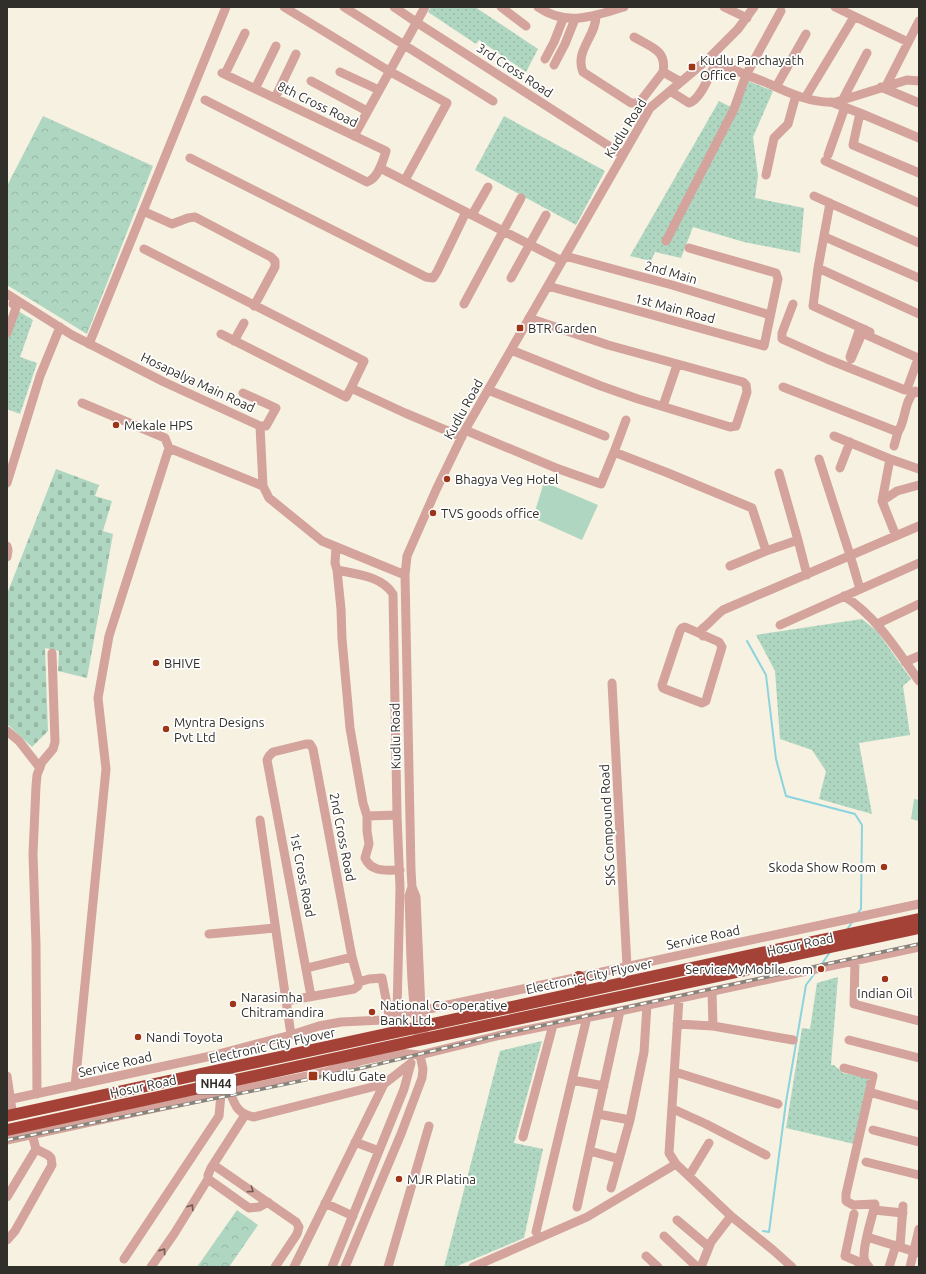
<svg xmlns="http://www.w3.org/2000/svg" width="926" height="1274" viewBox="0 0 926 1274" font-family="Ubuntu,sans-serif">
<defs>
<pattern id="grass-dots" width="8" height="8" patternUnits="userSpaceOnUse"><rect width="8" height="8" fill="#afd6c0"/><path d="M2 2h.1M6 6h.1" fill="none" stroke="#97b8a5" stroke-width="1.8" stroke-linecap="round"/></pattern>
<pattern id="cemetery-stones" width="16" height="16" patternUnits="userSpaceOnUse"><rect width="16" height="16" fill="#afd6c0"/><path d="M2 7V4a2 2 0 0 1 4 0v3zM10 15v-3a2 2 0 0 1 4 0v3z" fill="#97b8a5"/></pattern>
<pattern id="park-crowns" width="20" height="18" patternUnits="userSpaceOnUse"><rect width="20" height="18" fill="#afd6c0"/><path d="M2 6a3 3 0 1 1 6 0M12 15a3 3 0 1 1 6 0" fill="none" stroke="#97b8a5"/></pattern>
</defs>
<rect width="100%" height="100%" fill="#f7f1e2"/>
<path fill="url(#grass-dots)" d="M431,7H475L538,49L526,72L479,40L476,44L428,12Z
M746,80L773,91L753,137L758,176L755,198L804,208L800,253L744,242L693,227L681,258L655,252L651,261L630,256L719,101L731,107Z
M504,116L605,171L576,225L475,170Z
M18,311L33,320L20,357L37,363L20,414L7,409V341Z
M862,619L877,631L911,679L903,686L910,735L859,743L872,814L819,799L826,771L812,750L780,739L775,671L756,635Z
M838,977L831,1065H834L843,1073L869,1078L854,1144L786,1128L802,1028L810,1029L817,983Z
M542,1041L514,1143L543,1149L524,1238L455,1267H444L500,1051Z"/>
<path fill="url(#cemetery-stones)" d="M56,469L99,485L95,496L112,501L103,531L113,534L87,678L58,671L59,651L45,648L48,731L32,747L7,724V594Z"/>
<path fill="url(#park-crowns)" d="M43,116L153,166L87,334L7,285V186Z
M237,1210L258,1225L229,1267H197Z"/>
<path fill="#afd6c0" d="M544,482L598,505L582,540L533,518Z
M914,799L919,800V821L911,819Z"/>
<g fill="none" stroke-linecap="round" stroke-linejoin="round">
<path stroke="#8bd4dd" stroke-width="2" d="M747,641L766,675L776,759L786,796L855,814L862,825L861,909L857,914
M846,931L853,921
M821,965L830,952
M763,1231L769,1232L786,1102L806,985L815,973"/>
<path stroke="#d4a39b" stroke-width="9" d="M284,7L389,71L447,103L405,180
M344,7L493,101
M394,7L416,22L623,155
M501,7L526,26
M538,7C567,27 593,16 624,7
M724,7L747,18
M835,7L908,42
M596,15C597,35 574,51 583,72L631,103H637L643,98L663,72L681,82
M634,37C651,47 667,50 663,72
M545,59L554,42L563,19
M708,59C727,67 746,75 765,82C787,92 811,104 836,102L907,80L919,81
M554,65L565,44L575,19
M340,72L379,90
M225,74L245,33
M311,81L367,111
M886,86L919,21
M776,87L806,34
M881,87L919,103
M255,89L276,46
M670,91L689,103C701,100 710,73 716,63
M275,98L296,54
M805,98L854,17
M843,99L867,53
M205,100L367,182C378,179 383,161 386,151L222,73
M831,102L860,113L919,138
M860,113L853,145L919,173
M354,136L425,7
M828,155L845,107
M190,158L426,277L433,278L437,272L466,212
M825,161L919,203
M380,168L562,261
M766,175L774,138L788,124L796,95
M814,196L919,243
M830,203L818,268L813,306L870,332
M143,211L172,224L188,218L195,217L271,257L275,261V267L254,306
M472,215L488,187
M825,237L919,278
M666,241L734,109L746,75L781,11
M144,249L364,361L351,388
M565,256L672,285L770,315
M818,268L919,314
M511,278L546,215
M548,286L764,346L778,279L776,273L689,248
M7,294L72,335L164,382L260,426L263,486L269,498L322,541L405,575
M464,304L521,198
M793,304L782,333V339L827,359L905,390L907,389L918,359L916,357L862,333
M860,328L850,357L851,359L864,329
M7,333L16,308V306L13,304L14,299
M221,334L346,397L351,388L405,413L462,437
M234,341L244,323
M89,344L226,7
M511,350L601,386L638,399L730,427L736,426L747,392L746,385L743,382L608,345L529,318
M783,387L898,432C906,420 904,401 915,391L919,393
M488,390L605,436
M243,393L276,408L266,426H260
M82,403L165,438L169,448
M663,406L677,365
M465,430L556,468L601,484L614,452L668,473L752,508L766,551L798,540L807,575
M834,436L890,459L919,469
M894,446L898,432
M614,452L626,420
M819,459L850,555L860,589
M840,468L850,442
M779,473L798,540
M7,483L40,376L60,327
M882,501L890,459
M896,536L882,501L897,491L919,485
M7,546L8,550L7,557
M336,547L335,563L337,570L341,609L342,639L350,728L363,803L367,816V831L369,844L365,858C372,873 386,870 400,870
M730,566L766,551
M337,570C356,574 382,576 393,594L397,815L400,888L397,1011
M844,596C876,616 897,650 919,681
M877,624L919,604
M780,625L919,563
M685,627L719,642L722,647L707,697L706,701L702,703L665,689L663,688L662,685L680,631L682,628Z
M703,636L701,631L702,629C710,623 714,617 723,610L919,526
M905,662L919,656
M612,683L627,966
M7,731L19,741L40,768
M367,816L397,815
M260,820L291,1035
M412,887L409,896C411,944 410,993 419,1040
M209,934L275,928
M855,960L854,1004L919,1021
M307,968L352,957
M359,982L369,979L382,978L389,1015
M712,992L713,1026L793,1040
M311,996L267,760L269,756L273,752L306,744H310L313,749L352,957L359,982
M679,999L669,1153L676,1164L731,1216L773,1250L792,1267
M286,1001L354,989L358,986L359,982
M677,1024L713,1026
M425,1038L421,1010L416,897L412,887L411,870L405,575L407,556L436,490L465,430L650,108L708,59L738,29L754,7
M849,1040L919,1058
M844,1068L873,1076L846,1194V1201L853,1205L875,1204C872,1219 864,1240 864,1256C864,1261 866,1264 869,1267
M675,1072L778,1104
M7,1076L12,1110
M572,1080L604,1086
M75,1086L106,769L98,698L109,636L169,448L263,486
M230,1092C235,1106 238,1114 254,1117L384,1084L411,1063
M869,1092L919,1106
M37,1094L36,945L33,854L36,786L37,775L42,762L53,749L55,742L52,653
M7,1100L211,1056L291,1035L319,1026L341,1022L383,1020L415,1012L919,904
M673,1109L706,1124L766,1155
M598,1114L630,1120
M873,1130L919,1142
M523,1137L553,1025
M7,1140L243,1089L298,1078L325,1072L364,1060L398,1053L420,1055L501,1035L620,1011L919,947
M355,1142L379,1151
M590,1151L619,1159
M866,1162L919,1175
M218,1168L296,1222L299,1227L297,1234L275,1267
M689,1176L709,1143
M208,1179L249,1208L259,1207L268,1202
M611,1188L630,1120L644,1052L647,1005
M7,1197L36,1149L32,1134
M325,1203L353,1216
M577,1207L620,1011
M874,1210L903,1213
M854,1214L845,1256L859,1262L860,1265L859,1267
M677,1220L709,1247
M536,1232L587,1017
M664,1236L697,1267
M867,1237L919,1253
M7,1240L15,1231L52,1165L51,1158L48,1155L36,1149
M900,1247L903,1206
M646,1256L658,1267
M124,1259L219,1116L221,1094
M151,1267L174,1234L208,1179V1175L211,1168L245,1115
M294,1267L384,1084
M332,1267L404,1089L411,1063
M345,1267L401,1134L422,1078L423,1069L420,1055
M388,1267L429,1126
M473,1267L587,1217L676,1164
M701,1267L711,1242L731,1216
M889,1267L896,1245
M910,1267L919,1229"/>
<path stroke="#a54237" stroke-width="12" d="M579,977L581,988
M7,1130L419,1040L746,970"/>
<g stroke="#88847a" stroke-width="3.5">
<path id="rail" d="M7,1140L262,1089L362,1068L503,1034L919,944"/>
</g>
<use href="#rail" stroke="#fff" stroke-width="2" stroke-dasharray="6" stroke-linecap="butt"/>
<path stroke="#a54237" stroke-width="12" d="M732,968L919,928
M7,1116L919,919"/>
</g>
<defs><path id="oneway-chevron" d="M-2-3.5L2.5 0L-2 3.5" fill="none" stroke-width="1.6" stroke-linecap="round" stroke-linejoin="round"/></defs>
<g stroke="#725d57">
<use href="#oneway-chevron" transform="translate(251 1190) rotate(34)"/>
<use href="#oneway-chevron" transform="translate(191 1207) rotate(-58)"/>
<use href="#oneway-chevron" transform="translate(163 1251) rotate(-55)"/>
</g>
<g fill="#9d3519" stroke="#fff" stroke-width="1.5">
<rect x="688" y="63" width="8" height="8" rx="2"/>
<rect x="516" y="324" width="8" height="8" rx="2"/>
<circle cx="116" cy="425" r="4"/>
<circle cx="447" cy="479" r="4"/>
<circle cx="433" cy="513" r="4"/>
<circle cx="156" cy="663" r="4"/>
<circle cx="166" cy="729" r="4"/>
<circle cx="884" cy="867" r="4"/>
<circle cx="821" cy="969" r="4"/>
<circle cx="885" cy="979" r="4"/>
<circle cx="233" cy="1004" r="4"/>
<circle cx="372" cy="1012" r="4"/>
<circle cx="138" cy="1037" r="4"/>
<rect x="308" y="1071" width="10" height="10" rx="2"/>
<circle cx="399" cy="1179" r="4"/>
</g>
<g text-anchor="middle" stroke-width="3.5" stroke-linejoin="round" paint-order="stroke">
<rect fill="#fff" stroke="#6f6d69" stroke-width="1" x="196" y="1074" width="40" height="20" rx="3"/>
<g font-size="12" font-weight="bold" fill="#312f29">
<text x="216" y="1088">NH44</text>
</g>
<g font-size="13" fill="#312f29" stroke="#fff" text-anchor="start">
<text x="700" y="65">Kudlu Panchayath<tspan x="700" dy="15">Office</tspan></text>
<text x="528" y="333">BTR Garden</text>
<text x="124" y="430">Mekale HPS</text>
<text x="455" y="484">Bhagya Veg Hotel</text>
<text x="441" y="518">TVS goods office</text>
<text x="164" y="668">BHIVE</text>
<text x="174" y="727">Myntra Designs<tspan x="174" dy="15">Pvt Ltd</tspan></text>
<text x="876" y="872" text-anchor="end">Skoda Show Room</text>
<text x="813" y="974" text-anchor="end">ServiceMyMobile.com</text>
<text x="885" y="998" text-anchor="middle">Indian Oil</text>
<text x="241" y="1002">Narasimha<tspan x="241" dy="15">Chitramandira</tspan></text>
<text x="380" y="1010">National Co-operative<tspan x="380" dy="15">Bank Ltd.</tspan></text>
<text x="146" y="1042">Nandi Toyota</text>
<text x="322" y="1081">Kudlu Gate</text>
<text x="407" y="1184">MJR Platina</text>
</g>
<g font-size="13" fill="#312f29" stroke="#fff">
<text transform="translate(515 70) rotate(33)" y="5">3rd Cross Road</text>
<text transform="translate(318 104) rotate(26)" y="5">8th Cross Road</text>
<text transform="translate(625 128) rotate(-58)" y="5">Kudlu Road</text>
<text transform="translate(671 272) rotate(16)" y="5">2nd Main</text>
<text transform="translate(675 308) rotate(15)" y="5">1st Main Road</text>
<text transform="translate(198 382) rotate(25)" y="5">Hosapalya Main Road</text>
<text transform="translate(463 409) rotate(-61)" y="5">Kudlu Road</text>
<text transform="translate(395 736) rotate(-91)" y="5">Kudlu Road</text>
<text transform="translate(607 825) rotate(-93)" y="5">SKS Compound Road</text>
<text transform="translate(343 837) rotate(79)" y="5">2nd Cross Road</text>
<text transform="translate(303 875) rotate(79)" y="5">1st Cross Road</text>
<text transform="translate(703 937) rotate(-12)" y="5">Service Road</text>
<text transform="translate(800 944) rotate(-12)" y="5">Hosur Road</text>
<text transform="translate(589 976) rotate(-12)" y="5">Electronic City Flyover</text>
<text transform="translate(272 1045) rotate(-12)" y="5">Electronic City Flyover</text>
<text transform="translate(115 1064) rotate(-13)" y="5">Service Road</text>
<text transform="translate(143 1086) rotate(-12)" y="5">Hosur Road</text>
</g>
</g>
<rect width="926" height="1274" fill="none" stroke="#312f29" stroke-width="16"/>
</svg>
